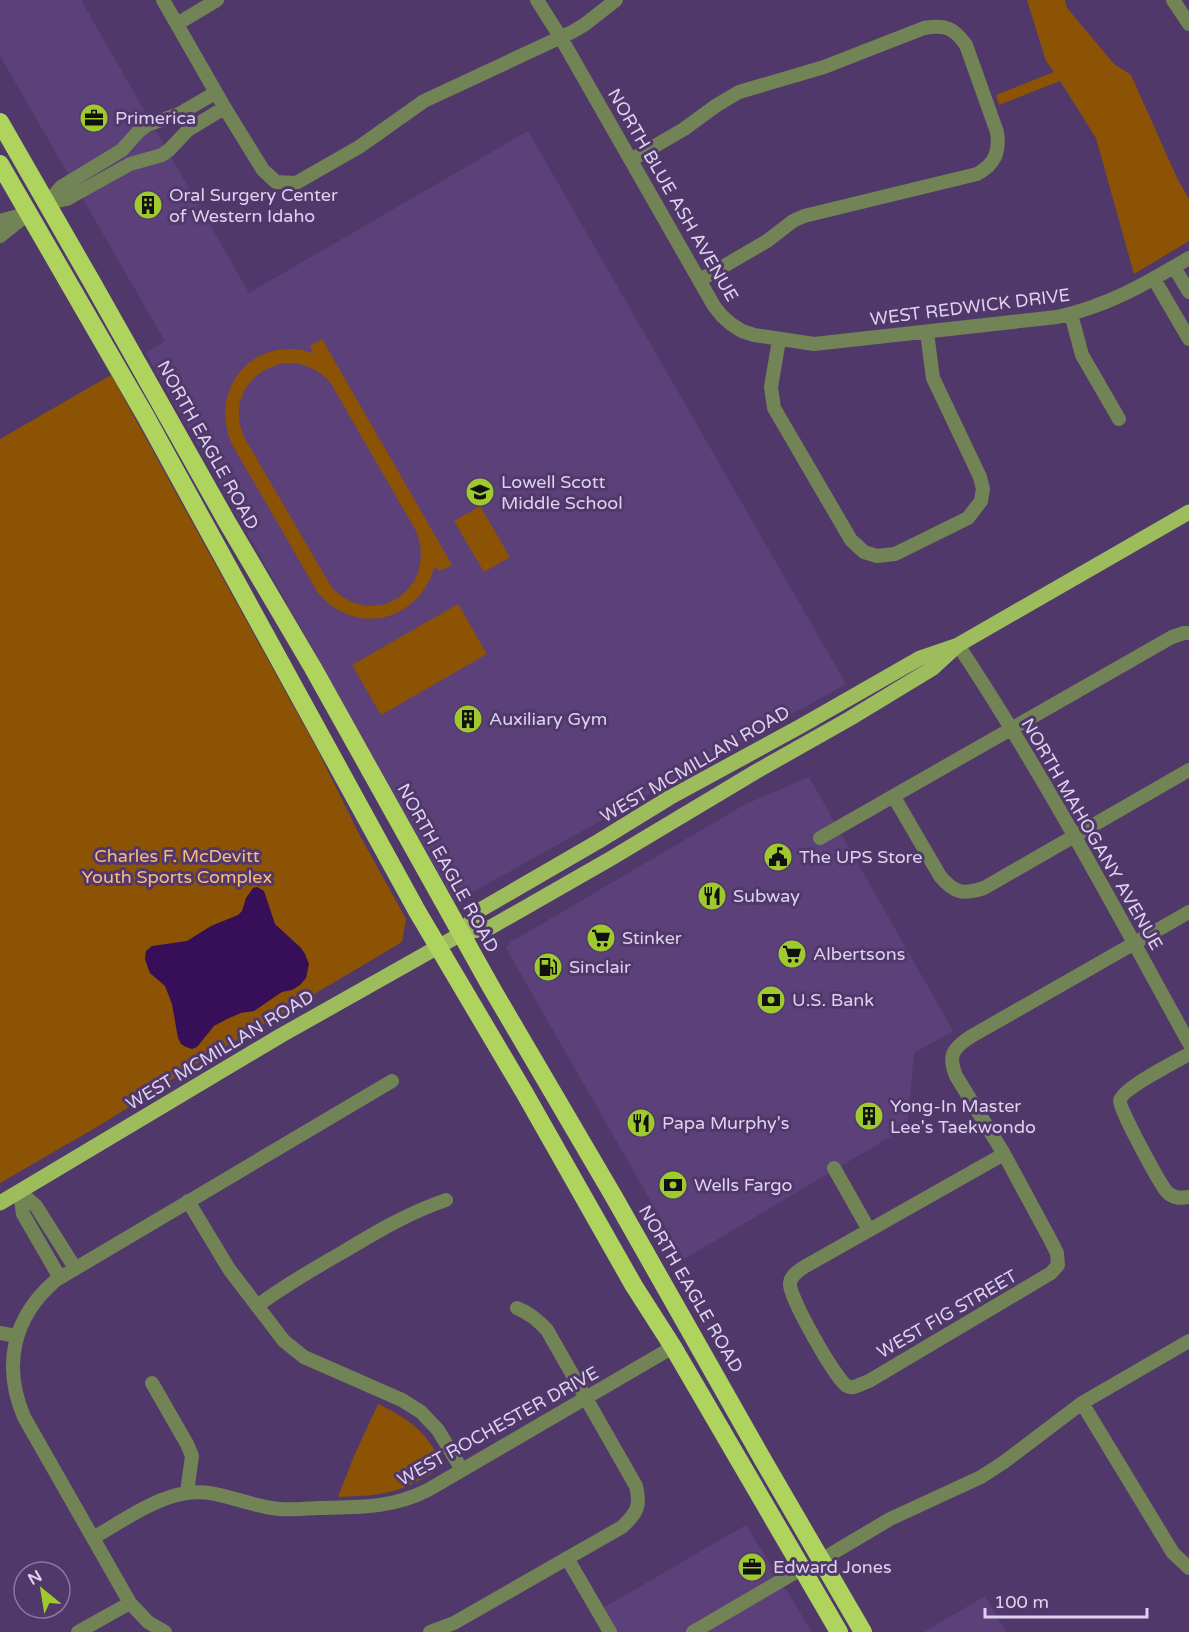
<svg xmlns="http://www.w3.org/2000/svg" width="1189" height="1632" viewBox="0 0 1189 1632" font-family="'Varela Round',sans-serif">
<rect width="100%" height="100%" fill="#50396a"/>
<path fill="#5c4079" d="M0,0H81L249,293L528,131L846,684L455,902L146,353L165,341L0,56Z
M809,777L953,1031L914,1053L907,1127L684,1259L506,948L511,942L744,805Z
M746,1525L812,1632H616L603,1608Z
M985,1596L1006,1632H924Z"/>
<path fill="#8c5305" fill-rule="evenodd" d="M1027,0H1065L1067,8L1114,64L1131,75L1177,178L1189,199V241L1134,274L1096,138L1060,81L999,105L996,95L1054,72L1046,61Z
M322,339L452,565L439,571L435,566C419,621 357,638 318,593L233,446C206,390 254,333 313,353L310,346ZM285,363C303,362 318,369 330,382L416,531C439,588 375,632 332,588L244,437C229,402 248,370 285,363Z
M111,375L318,751L358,832L406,919L402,942L183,1072L102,1124L0,1183V439Z
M480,506L510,557L484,572L454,521Z
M458,604L487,654L381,715L352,665Z
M378,1404C406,1417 427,1431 440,1461C435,1473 431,1474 420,1480C394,1495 368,1496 338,1497L354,1456Z"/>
<path fill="#370f58" d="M257,887L264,891L275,924L301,948L305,954L309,964L306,978L300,985L292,990L282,992L254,1011L241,1013L227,1019L214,1026L197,1047L192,1049L186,1047L181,1044L178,1038L172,1004L165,986L150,973L148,968L145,959L146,951L152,946L187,941L211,926L238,915L242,911L246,898L253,888Z"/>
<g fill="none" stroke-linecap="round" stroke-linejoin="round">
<path stroke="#728355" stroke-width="14" d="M163,0L226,110L263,170L276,182L296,183L359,147L424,101L572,32L584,25L616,0
M537,0L561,38L714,306L722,316L731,324L742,331L754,335L814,344L1057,317C1108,306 1145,284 1189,258
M1173,0L1189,24
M177,24L217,0
M215,93L179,114L147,125L138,132L122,150L61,187L47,203L67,199L130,164L162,155L169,150L188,130L224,108
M631,160L684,129L717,105L739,92L824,67L924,28C945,24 954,28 966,45L997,132C1000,152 995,164 977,174L804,216L793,221L767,241L700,280
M0,221L29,213L0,236
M1174,267L1189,292
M1154,279L1189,339
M1071,314L1082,355L1119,419
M779,340L771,387L774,408L851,540L864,552L877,556L895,554L968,518L981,501L983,489L980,477L933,378L927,333
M958,645C1043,773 1115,909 1189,1043
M894,797L940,876C954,893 963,895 984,888L1189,770
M820,838L1172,637L1184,633H1189
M1189,1054C1177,1061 1121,1089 1120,1101C1119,1109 1160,1184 1167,1192C1174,1199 1181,1198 1189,1197
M1004,1154L804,1267C798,1271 790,1276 790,1284C789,1297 836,1380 847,1386C853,1390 862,1383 869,1381L1051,1273L1058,1265L1057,1253L1051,1241L1004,1154L956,1076C948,1056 952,1049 970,1037L1189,912
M834,1168L869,1230
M188,1201L229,1269L284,1341L304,1357L402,1400L421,1412L438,1430L462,1470
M60,1278L23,1214L20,1192L36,1206L75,1268
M257,1306C284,1286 313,1269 343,1252C378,1231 408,1213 446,1200
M0,1333L16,1336
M152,1383L187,1444L192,1456L187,1492
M1082,1403L1173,1553L1189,1568
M93,1538C121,1522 155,1497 187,1493C214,1489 236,1501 262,1506C280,1511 299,1509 317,1508C358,1507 390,1509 428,1490L673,1347
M567,1558L610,1632
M821,1560L890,1519L981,1477L1004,1462L1082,1403L1189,1341
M78,1632L130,1603
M165,1632L148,1622L130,1603L24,1417C2,1365 13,1317 56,1280L392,1081
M430,1632L454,1623L622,1527C637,1513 641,1506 636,1486L547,1330C538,1320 529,1313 517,1308
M693,1632L801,1569"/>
<path stroke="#9dbd5d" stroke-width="15" d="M461,934L480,910L599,841L669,798L801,726L920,658L958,645L1189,512
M0,1203L280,1036L461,934L491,927L610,859L757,771L849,719L933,668L958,645"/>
<path stroke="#aed45e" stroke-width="18" d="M0,122L93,284L227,522L313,668L491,987L614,1197L763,1460L863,1632
M0,164L146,417L417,911L524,1092L634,1286L673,1347L839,1632"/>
</g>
<defs>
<g id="office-disc" transform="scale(1.5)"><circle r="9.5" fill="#9eca2e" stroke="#50396a"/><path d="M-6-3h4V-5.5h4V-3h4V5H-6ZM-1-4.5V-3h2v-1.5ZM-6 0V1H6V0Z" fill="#111"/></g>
<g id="building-disc" transform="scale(1.5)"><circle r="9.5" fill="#9eca2e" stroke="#50396a"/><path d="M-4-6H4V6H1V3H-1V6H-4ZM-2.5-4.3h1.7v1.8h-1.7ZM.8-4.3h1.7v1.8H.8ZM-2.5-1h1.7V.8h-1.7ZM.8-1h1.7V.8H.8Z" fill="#111"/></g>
<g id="school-disc" transform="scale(1.5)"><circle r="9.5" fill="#9eca2e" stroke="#50396a"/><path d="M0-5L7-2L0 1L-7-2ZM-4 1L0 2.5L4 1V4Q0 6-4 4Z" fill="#111"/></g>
<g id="civic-disc" transform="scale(1.5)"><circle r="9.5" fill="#9eca2e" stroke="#50396a"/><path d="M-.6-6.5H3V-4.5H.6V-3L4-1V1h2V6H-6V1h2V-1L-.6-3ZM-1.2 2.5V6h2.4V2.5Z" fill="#111"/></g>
<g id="restaurant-disc" transform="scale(1.5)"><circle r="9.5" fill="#9eca2e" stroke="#50396a"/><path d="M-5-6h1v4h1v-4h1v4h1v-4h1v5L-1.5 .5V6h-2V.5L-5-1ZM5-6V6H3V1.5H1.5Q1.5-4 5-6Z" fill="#111"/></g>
<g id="supermarket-disc" transform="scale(1.5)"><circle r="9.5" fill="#9eca2e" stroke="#50396a"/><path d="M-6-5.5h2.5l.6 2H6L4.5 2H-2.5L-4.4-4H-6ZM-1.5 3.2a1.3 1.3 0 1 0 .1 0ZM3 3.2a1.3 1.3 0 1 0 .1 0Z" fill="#111"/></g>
<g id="fuel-disc" transform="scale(1.5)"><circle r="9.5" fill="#9eca2e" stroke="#50396a"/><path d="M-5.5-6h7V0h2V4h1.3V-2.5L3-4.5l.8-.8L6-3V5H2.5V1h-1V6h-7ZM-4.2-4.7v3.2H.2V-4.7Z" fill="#111"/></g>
<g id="bank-disc" transform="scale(1.5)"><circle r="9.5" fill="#9eca2e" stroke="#50396a"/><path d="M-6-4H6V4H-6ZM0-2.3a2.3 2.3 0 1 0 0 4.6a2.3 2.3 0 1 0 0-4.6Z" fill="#111"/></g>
</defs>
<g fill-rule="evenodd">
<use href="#office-disc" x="94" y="118"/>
<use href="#building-disc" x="148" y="205"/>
<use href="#school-disc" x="480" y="492"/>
<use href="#building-disc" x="468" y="719"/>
<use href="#civic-disc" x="778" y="857"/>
<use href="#restaurant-disc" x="712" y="896"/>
<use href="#supermarket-disc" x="601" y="938"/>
<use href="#supermarket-disc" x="792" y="954"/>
<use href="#fuel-disc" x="548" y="967"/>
<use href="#bank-disc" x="771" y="1000"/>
<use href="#building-disc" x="869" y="1116"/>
<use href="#restaurant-disc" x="641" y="1123"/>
<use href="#bank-disc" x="673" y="1185"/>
<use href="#office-disc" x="752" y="1567"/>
</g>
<g text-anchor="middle" stroke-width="6" stroke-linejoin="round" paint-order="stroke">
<g font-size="18" fill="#dfd2f0" stroke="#50396a" text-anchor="start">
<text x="115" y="124">Primerica</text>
<text x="169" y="201">Oral Surgery Center<tspan x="169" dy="21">of Western Idaho</tspan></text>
<text x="501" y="488">Lowell Scott<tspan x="501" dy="21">Middle School</tspan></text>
<text x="489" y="725">Auxiliary Gym</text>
<text x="799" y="863">The UPS Store</text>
<text x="733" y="902">Subway</text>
<text x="622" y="944">Stinker</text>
<text x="813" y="960">Albertsons</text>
<text x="569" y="973">Sinclair</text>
<text x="792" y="1006">U.S. Bank</text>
<text x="890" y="1112">Yong-In Master<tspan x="890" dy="21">Lee's Taekwondo</tspan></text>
<text x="662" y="1129">Papa Murphy's</text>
<text x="694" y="1191">Wells Fargo</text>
<text x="773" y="1573">Edward Jones</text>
</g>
<g font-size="18" fill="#dfd2f0" stroke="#50396a">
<text transform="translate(673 195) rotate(60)" y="6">NORTH BLUE ASH AVENUE</text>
<text transform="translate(970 307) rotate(-7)" y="6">WEST REDWICK DRIVE</text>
<text transform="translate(208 445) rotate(61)" y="6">NORTH EAGLE ROAD</text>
<text transform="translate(695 764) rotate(-30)" y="6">WEST MCMILLAN ROAD</text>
<text transform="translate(1092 834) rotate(60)" y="6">NORTH MAHOGANY AVENUE</text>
<text transform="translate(448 868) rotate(61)" y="6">NORTH EAGLE ROAD</text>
<text transform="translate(220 1050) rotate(-31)" y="6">WEST MCMILLAN ROAD</text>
<text transform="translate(691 1289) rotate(60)" y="6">NORTH EAGLE ROAD</text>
<text transform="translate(947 1314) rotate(-30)" y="6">WEST FIG STREET</text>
<text transform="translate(498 1426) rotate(-29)" y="6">WEST ROCHESTER DRIVE</text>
</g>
<g font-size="18" fill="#fbba7b" stroke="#50396a">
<text x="177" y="862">Charles F. McDevitt<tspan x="177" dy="21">Youth Sports Complex</tspan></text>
</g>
</g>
<g transform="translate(42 1590) rotate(330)"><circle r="28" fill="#50396a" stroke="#8976a0" stroke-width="1.5"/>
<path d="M0-4.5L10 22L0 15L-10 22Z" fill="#9eca2e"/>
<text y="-9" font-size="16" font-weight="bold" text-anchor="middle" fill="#dfd2f0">N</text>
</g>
<path d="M985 1608v9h162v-9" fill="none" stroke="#dfd2f0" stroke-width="3"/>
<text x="994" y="1608" font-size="18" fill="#dfd2f0" stroke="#50396a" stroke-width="4.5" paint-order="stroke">100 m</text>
</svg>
